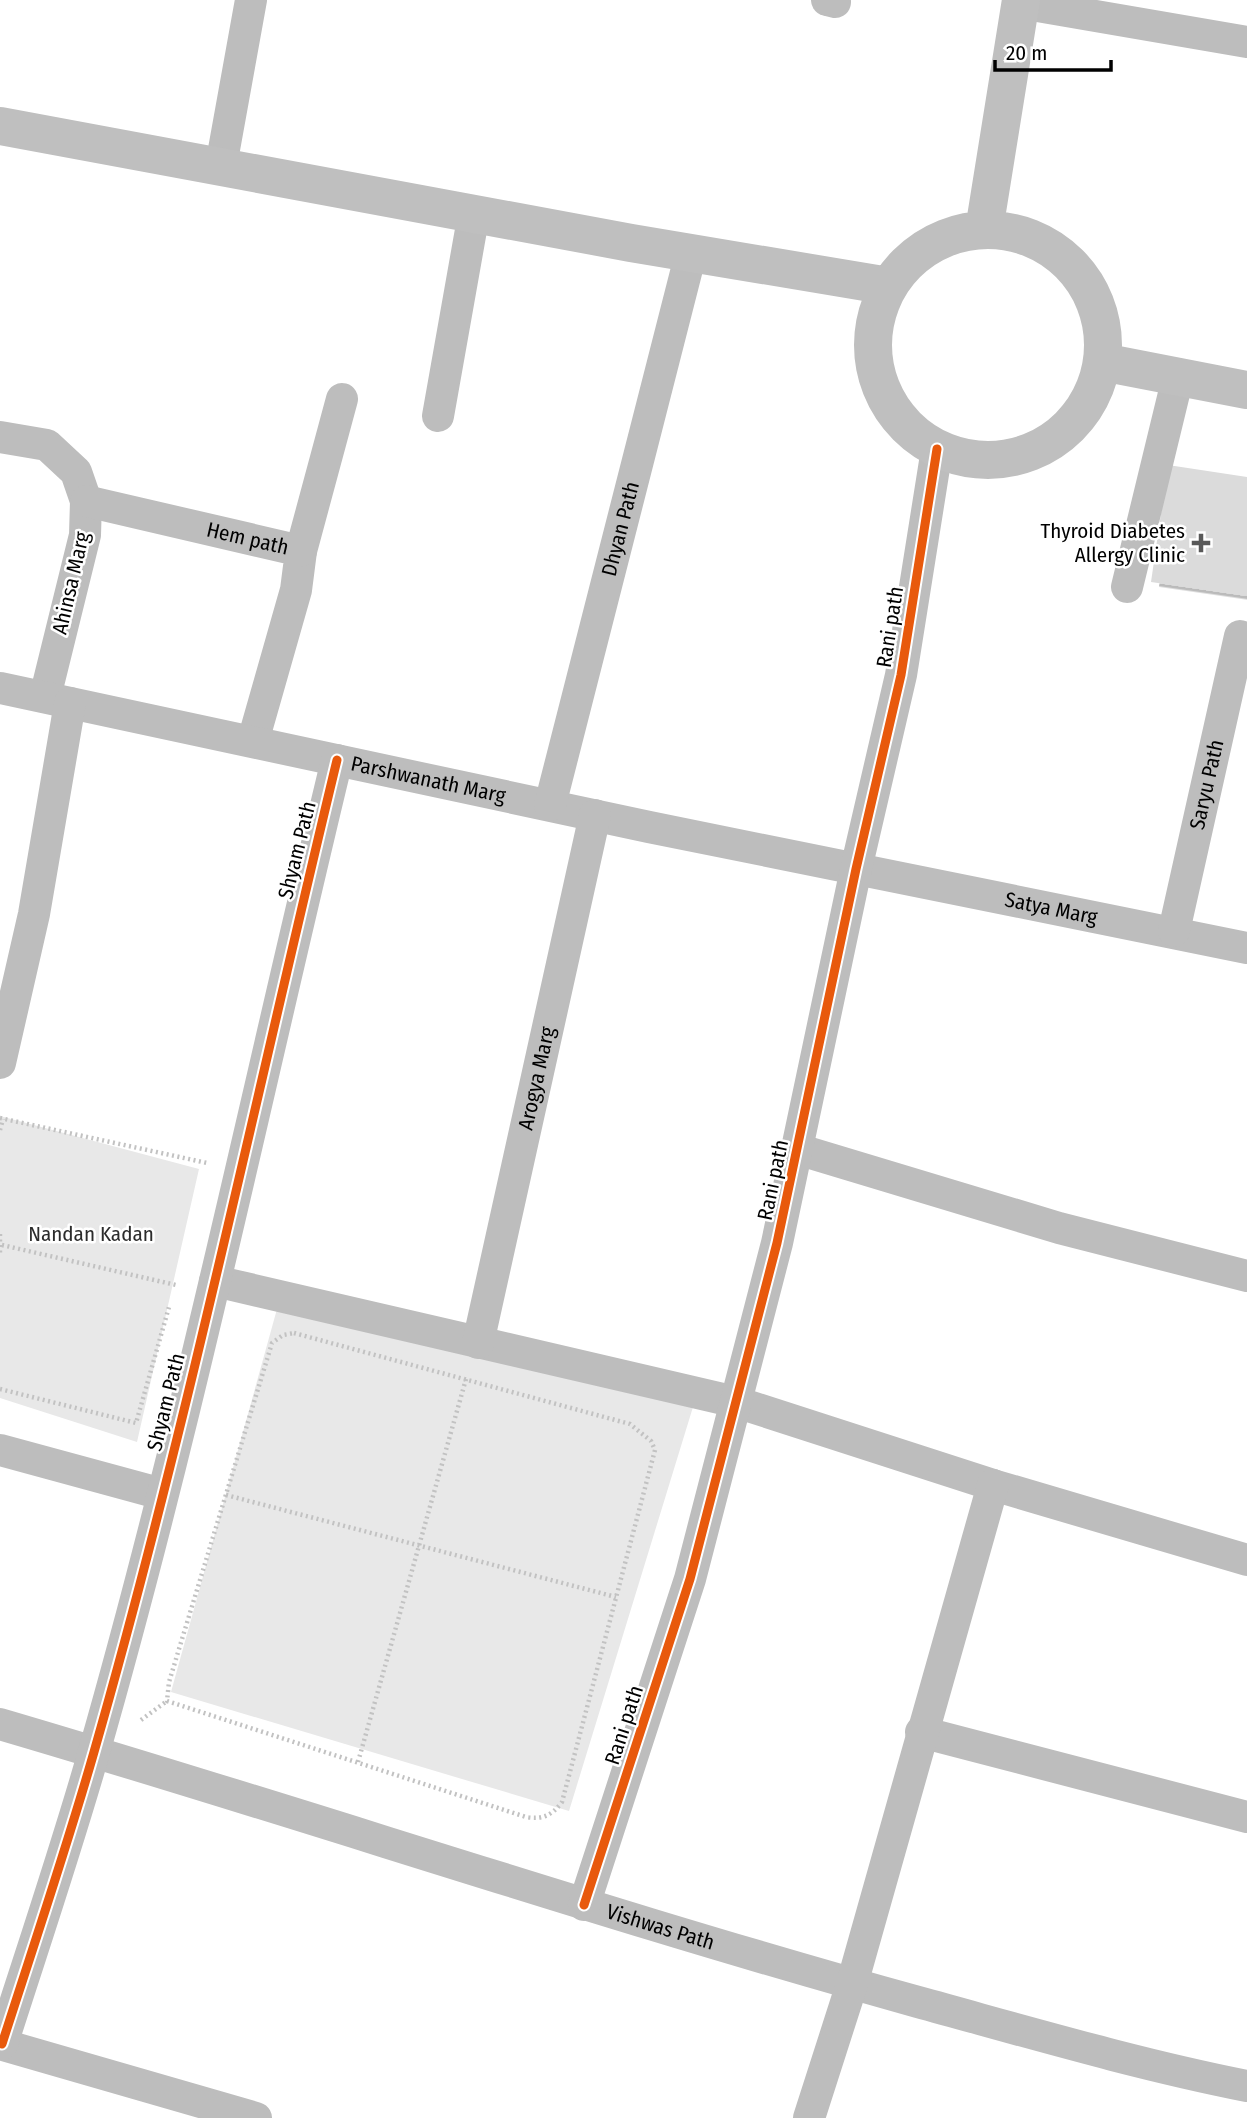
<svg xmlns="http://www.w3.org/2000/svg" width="1247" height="2118" viewBox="0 0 1247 2118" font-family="'Fira Sans Condensed',sans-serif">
<defs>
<filter id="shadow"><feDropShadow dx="8" dy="4.5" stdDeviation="0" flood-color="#0004"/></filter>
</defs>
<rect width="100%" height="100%" fill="#fff"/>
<path fill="#e8e8e8" d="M0,1116L199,1169L137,1442L0,1398Z
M277,1309L693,1407L569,1811L171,1692Z"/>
<path fill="#dbdbdb" filter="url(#shadow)" d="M1168,465L1247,477V596L1151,582Z"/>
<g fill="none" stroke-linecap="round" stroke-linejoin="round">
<path stroke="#c2c2c2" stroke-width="4.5" stroke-dasharray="2 3.5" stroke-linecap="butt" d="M0,1118L207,1163
M0,1130L3,1119
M0,1234V1255
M2,1245L176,1285
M294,1333L630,1424L651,1441L655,1450L562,1802C552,1815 543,1820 526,1817L167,1701L169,1682L272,1343L283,1335Z
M0,1389L136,1423L169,1307
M226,1495L616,1597
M141,1720L167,1701
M358,1762L466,1379"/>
<g stroke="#bdbdbd" stroke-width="32">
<path d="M827,0L835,2"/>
<path d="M1020,3L1247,42"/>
<path d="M221,166L251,0"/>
<path d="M438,416L474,213"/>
<path d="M0,437L47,445L76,472L86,501L85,535L45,697"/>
<path id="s1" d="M86,501L301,551L296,590L253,741"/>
<path d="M301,551L342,399"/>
<path d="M1127,587L1178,377"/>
<path id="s2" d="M0,688L649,827L1247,948"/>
<path id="s3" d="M550,805L691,253"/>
<path id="s4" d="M1174,931L1240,636"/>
<path d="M0,1063L34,914L70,703"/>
<path d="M797,1149L1059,1228L1247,1276"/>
<path d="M215,1281L736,1402L993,1485L1247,1560"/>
<path id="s5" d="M478,1343L595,815"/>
<path d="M0,1450L162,1494"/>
<path id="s6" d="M0,1724C307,1814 610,1917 918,2002C1028,2032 1136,2064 1247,2086"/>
<path d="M921,1732L1247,1817"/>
<path d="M584,1905L690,1579L777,1243L856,869L901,675L937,449"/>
<path d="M0,2044L256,2118"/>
<path d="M2,2044C33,1947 66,1850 94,1752C188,1424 257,1090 337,760"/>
<path d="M809,2118L852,1984L993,1485"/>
</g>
<path stroke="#bfbfbf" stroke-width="38" d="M0,126L631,243L889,286
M984,230L1021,0
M873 345a115 115 0 1 1 230 0a115 115 0 1 1-230 0Z
M1102,362L1247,390"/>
<g stroke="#fff" stroke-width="13">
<path id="cycleway" d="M584,1905L690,1579L777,1243L856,869L901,675L937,449
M2,2044C33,1947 66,1850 94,1752C188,1424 257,1090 337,760"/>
</g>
<use href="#cycleway" stroke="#e8590c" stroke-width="9"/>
</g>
<path fill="#595959" stroke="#fff" stroke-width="2.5" d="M1197.5 532.5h7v7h7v7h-7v7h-7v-7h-7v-7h7z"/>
<g text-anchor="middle" stroke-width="5" stroke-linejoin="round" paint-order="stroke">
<g font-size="21" fill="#000" stroke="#fff">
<text dy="7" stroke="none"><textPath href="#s3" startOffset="285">Dhyan Path</textPath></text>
<text dy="7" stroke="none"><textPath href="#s1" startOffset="166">Hem path</textPath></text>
<text transform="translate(71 583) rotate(-77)" y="7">Ahinsa Marg</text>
<text transform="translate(890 627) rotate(-81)" y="7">Rani path</text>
<text dy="7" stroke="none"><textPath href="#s2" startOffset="438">Parshwanath Marg</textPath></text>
<text dy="7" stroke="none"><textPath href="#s4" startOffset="150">Saryu Path</textPath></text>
<text transform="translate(297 850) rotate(-76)" y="7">Shyam Path</text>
<text dy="7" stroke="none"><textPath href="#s2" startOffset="1074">Satya Marg</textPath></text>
<text dy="7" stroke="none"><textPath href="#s5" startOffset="271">Arogya Marg</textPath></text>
<text transform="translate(773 1180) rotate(-78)" y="7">Rani path</text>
<text transform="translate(166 1402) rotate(-76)" y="7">Shyam Path</text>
<text transform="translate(624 1725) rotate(-72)" y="7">Rani path</text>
<text dy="7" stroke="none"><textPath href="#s6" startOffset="691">Vishwas Path</textPath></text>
</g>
<g font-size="21" fill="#000" stroke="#fff" text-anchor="end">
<text x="1185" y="538">Thyroid Diabetes<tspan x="1185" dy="24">Allergy Clinic</tspan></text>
</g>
<g font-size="21" fill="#2c2c2c" stroke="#fff">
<text x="91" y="1241">Nandan Kadan</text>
</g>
</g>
<path d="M995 60v10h116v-10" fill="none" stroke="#000000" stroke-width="3.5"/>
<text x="1006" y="60" font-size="21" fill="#000000" stroke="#ffffff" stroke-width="5" paint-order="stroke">20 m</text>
</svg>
